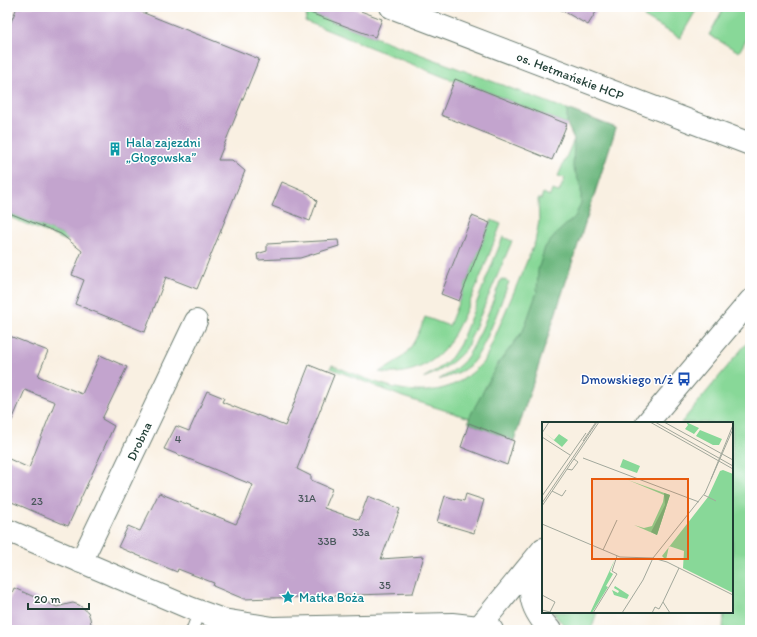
<svg xmlns="http://www.w3.org/2000/svg" width="757" height="637" viewBox="0 0 757 637" font-family="Itim,sans-serif">
<rect width="100%" height="100%" fill="#fff"/>
<filter id="ink" filterUnits="userSpaceOnUse"><feTurbulence type="fractalNoise" baseFrequency=".025" numOctaves="2"/><feDisplacementMap in="SourceGraphic" scale="8" xChannelSelector="R" yChannelSelector="G"/><feConvolveMatrix kernelMatrix="1 2 1 2 8 2 1 2 1" color-interpolation-filters="sRGB"/></filter>
<filter id="wash" filterUnits="userSpaceOnUse"><feTurbulence type="fractalNoise" baseFrequency=".012" numOctaves="4" result="noise"/><feDisplacementMap in="SourceGraphic" scale="16" xChannelSelector="R" yChannelSelector="G"/><feGaussianBlur stdDeviation="0.9" result="paint"/><feColorMatrix in="noise" values="0 0 0 0 0 0 0 0 0 0 0 0 0 0 0 0 0 1.4 0 .05"/><feComposite in="paint" operator="in"/></filter>
<g filter="url(#wash)">
<rect width="100%" height="100%" fill="#f9f0e2"/>
<path fill="#88d898" stroke="#548a66" d="M288,7H295L616,128L514,441L469,423V418L403,397L330,368L332,365C386,387 439,413 485,360L535,242L539,221L538,199H541L543,193L550,196L552,190L559,192L565,178L558,176L574,139L567,124L455,79L454,81L305,21L307,15Z
M650,7H698L680,38L644,17Z
M724,7H750V33L739,52L709,35Z
M7,212L65,236L70,238L67,241L7,216Z
M491,220L501,224C489,255 477,287 463,317C456,330 451,343 441,353C425,369 400,376 379,372C406,360 415,344 425,317L449,326Z
M503,237L512,241L466,349C452,364 442,371 423,378L438,369L451,358L460,344Z
M501,279L509,282C500,303 485,352 469,366C460,373 448,377 438,380C447,375 455,370 463,362C477,347 493,300 501,279Z
M750,339V630H723L724,612H732V423H681Z
M553,612H597L591,630H570L559,620Z"/>
<path fill="#6eb880" stroke="#467a5a" d="M567,109L616,128L514,441L469,423V418L497,365L523,331L537,292L538,270L545,247L560,230L575,217L581,203V187L573,167L574,139L567,124Z"/>
<g id="blocks">
<path fill="#c3a4ce" d="M17,7H129L259,59L218,160H232L245,171L197,289L166,277L145,332L75,304L84,280L72,275L82,251L61,234L7,212V32Z
M299,7H350L382,19L375,37L299,9Z
M556,7H599L588,25Z
M455,79L567,124L552,160L441,115Z
M282,182L310,194L317,201L310,221L272,206Z
M472,216L490,223L459,301L441,294Z
M338,240L339,246L300,258L258,260L257,254L267,251V244Z
M7,335L48,351L38,376L82,394L100,355L127,367L102,419L114,426L68,526L7,500V458L29,468L55,402L25,390L7,432Z
M309,365L334,375L297,469L311,476V480L332,489L324,508L359,520L368,496L400,509L381,559L424,556L413,593L244,599L213,586L214,583L178,569L177,572L118,547L128,526L140,531L159,493L236,524L243,510L253,485L164,449L176,426L189,431L207,391L224,398L222,402L257,416V415L285,426Z
M469,423L514,441L507,465L461,447Z
M466,494L484,500L474,533L437,522L445,496L464,501Z
M14,588L57,607L68,604L73,603L79,605L88,612L90,618L92,630H7V605Z"/>
</g>
</g>
<g filter="url(#ink)">
<use href="#blocks" fill-opacity="0" stroke="#6b7c71" stroke-width="1"/>
<g fill="none" stroke-linecap="round" stroke-linejoin="round">
<g stroke="#6b7c71" stroke-width="13">
<path id="service" d="M192,630L199,612"/>
</g>
<g stroke="#6b7c71" stroke-width="24">
<g id="minor">
<path id="s1" d="M391,7L750,144"/>
<path d="M7,530L190,608L223,620L273,628L452,624L479,627L477,630"/>
<path id="s2" d="M81,562L196,321"/>
</g>
</g>
<g stroke="#6b7c71" stroke-width="24">
<path id="tertiary" d="M647,423L750,301
M538,557C528,589 526,604 550,630
M492,630L479,627L543,549"/>
</g>
<use href="#service" stroke="#fff" stroke-width="11"/>
<use href="#minor" stroke="#fff" stroke-width="22"/>
<use href="#tertiary" stroke="#fff" stroke-width="22"/>
</g>
</g>
<defs>
<g id="building-bare" transform="scale(1.08)"><path d="M-4-6H4V6H1V3H-1V6H-4ZM-2.5-4.3h1.7v1.8h-1.7ZM.8-4.3h1.7v1.8H.8ZM-2.5-1h1.7V.8h-1.7ZM.8-1h1.7V.8H.8Z" fill="#0f9aa8" stroke="#fff" stroke-width="2.5" paint-order="stroke"/></g>
<g id="bus-bare" transform="scale(1.08)"><path d="M-5-6H5V4H4V6H2V4H-2V6H-4V4H-5ZM-3.5-4V0h7V-4ZM-3.5 1.2v1.5H-2V1.2ZM2 1.2v1.5H3.5V1.2Z" fill="#1a4fb4" stroke="#fff" stroke-width="2.5" paint-order="stroke"/></g>
<g id="sight-bare" transform="scale(1.08)"><path d="M0-6L1.8-2.2L6-1.7L2.9 1.2L3.7 5.4L0 3.3L-3.7 5.4L-2.9 1.2L-6-1.7L-1.8-2.2Z" fill="#0f9aa8" stroke="#fff" stroke-width="2.5" paint-order="stroke"/></g>
</defs>
<g fill-rule="evenodd">
<use href="#building-bare" x="115" y="149"/>
<use href="#bus-bare" x="684" y="379"/>
<use href="#sight-bare" x="288" y="597"/>
</g>
<g text-anchor="middle" stroke-width="3" stroke-linejoin="round" paint-order="stroke">
<g font-size="11" fill="#48575a">
<text x="178" y="443">4</text>
<text x="307" y="502">31A</text>
<text x="37" y="505">23</text>
<text x="361" y="536">33a</text>
<text x="327" y="545">33B</text>
<text x="385" y="589">35</text>
</g>
<g font-size="13" fill="#1f3d34" stroke="#fff">
<text dy="5" stroke="none"><textPath href="#s1" startOffset="192">os. Hetmańskie HCP</textPath></text>
<text dy="5" stroke="none"><textPath href="#s2" startOffset="134">Drobna</textPath></text>
</g>
<g font-size="13" fill="#0d838f" stroke="#fff" text-anchor="start">
<text x="126" y="147">Hala zajezdni<tspan x="126" dy="15">„Głogowska”</tspan></text>
<text x="299" y="602">Matka Boża</text>
</g>
<g font-size="13" fill="#164399" stroke="#fff" text-anchor="end">
<text x="673" y="384">Dmowskiego n/ż</text>
</g>
</g>
<g transform="translate(542 422)">
<rect width="191" height="191" fill="#f9f0e2"/>
<path d="M144,0L157,6L152,12L143,7L146,3ZM158,8L180,17L177,23H171L154,14ZM3,11L12,18L17,12L26,18L20,25ZM81,37L98,44L95,51L78,45ZM181,48L191,52V171L141,146L142,129L127,124L124,138L120,134L166,75L178,49ZM86,58L128,73L115,113L92,103L102,106L110,104L121,80L122,73ZM73,137L68,150L71,152L64,164L66,165L50,191H48ZM73,164L87,173L85,177L72,173L70,168L76,171L77,169L72,166Z" fill="#88d898"/>
<path d="M122,71L128,73L115,113L109,110L123,83Z" fill="#6eb880"/>
<path fill="none" stroke="#a2a89c" stroke-width="1" d="M108,0L191,47M113,0L191,44M122,0L191,38M0,11L7,0M0,15L28,33M41,19L54,0M41,36L157,80M25,47L30,48L36,40L32,37M169,57L191,3M10,69L20,74L24,68M162,73L174,79M0,74L44,11M0,81L55,0M0,84L57,0M0,102L78,135L111,136L125,140L191,173M61,128L75,98M0,173L13,180L8,190L0,188M51,191L75,152L70,149L75,134M80,191L101,158L111,136L163,71L191,7M110,191L113,185L117,187L121,180M128,191L121,180L137,146"/>
<path fill="#e8590c" fill-opacity="0.15" stroke="#e8590c" stroke-width="2" d="M50,57H146V137H50Z"/>
<rect width="191" height="191" fill="none" stroke="#1f3d34" stroke-width="2"/>
</g>
<rect width="757" height="637" fill="none" stroke="#fff" stroke-width="24"/>
<path d="M28 603v6h61v-6" fill="none" stroke="#1f3d34" stroke-width="2"/>
<text x="34" y="603" font-size="12" fill="#1f3d34" stroke="#ffffff" stroke-width="3" paint-order="stroke">20 m</text>
</svg>
